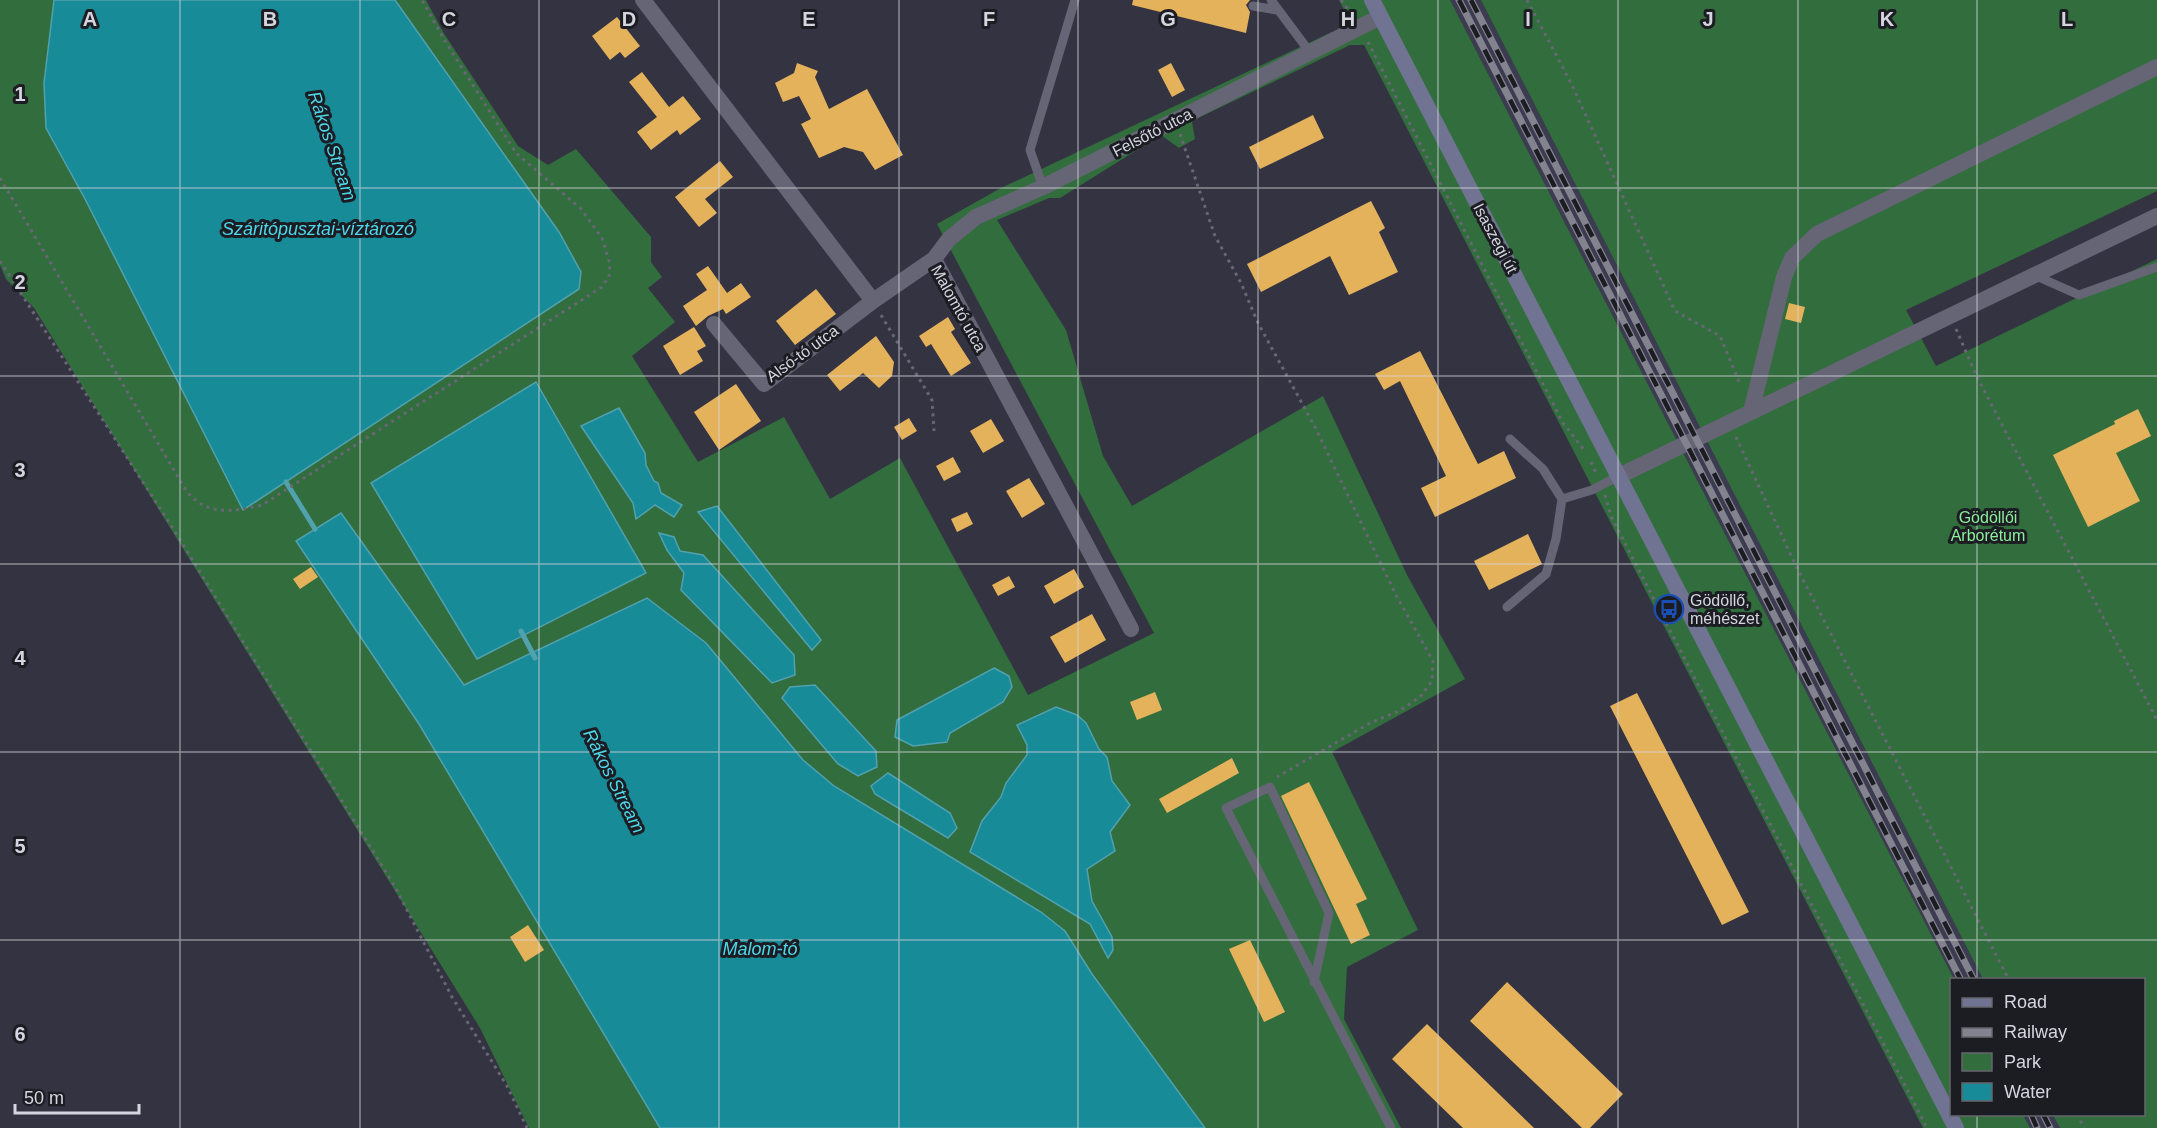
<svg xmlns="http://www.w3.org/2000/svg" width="2157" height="1128" viewBox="0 0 2157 1128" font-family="Helvetica,sans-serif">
<rect width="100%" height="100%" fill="#343342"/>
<path fill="#3c3c50" d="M1450,0H1481L1983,979H1954Z
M2023,1115H2053L2060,1128H2030Z"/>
<path fill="#326d3d" d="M0,0H54L44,83L46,128L85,199L243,510L579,289L581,272L559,232L395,0H426L443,32L518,146L548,165L576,149L651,237V262L662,277L648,288L675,322L632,356L698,462L784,417L830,499L900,458L1028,695L1154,633L937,224L999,189L1351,23L1339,0H1450L1954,979L1952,1114L2023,1115L2030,1128H1923L1364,45H1350L1198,118L1192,122L1195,139L1179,148L1161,135L1060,198H1049L997,220L1066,330L1103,456L1132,506L1323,396L1407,575L1465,679L1332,752L1418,930L1347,967L1344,1019L1401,1128H1205L1092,974L1065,931L1041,912L834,786L803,760L647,598L464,685L341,513L297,541L419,724L660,1128H529L480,1028L34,308L6,279L0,265Z
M1481,0H2157V191L1906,310L1936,366L2157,259V1128H2060L2053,1115L2144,1114V980L1983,979Z"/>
<path fill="#188b99" stroke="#51a1ae" stroke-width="1.5" d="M54,0H395L559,232L581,272L579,289L243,510L85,199L46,128L44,83Z
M536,382L646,573L477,659L371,483Z
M619,408L645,453L646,465L654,481L658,483L661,493L682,505L674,517L655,505L636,519L633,503L581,426Z
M717,506L821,640L812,650L698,512Z
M341,513L464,685L647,598L706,643L803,760L834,786L1041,912L1065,931L1092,974L1205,1128H660L419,724L296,541Z
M659,533L674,537L680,551L703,555L794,655L795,675L772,683L681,590L684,573L667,550Z
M994,668L1009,676L1012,687L1003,702L950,733L947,742L913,746L895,737L897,720Z
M815,685L876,751L877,767L858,776L838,764L782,698L790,687Z
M1056,707L1077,715L1086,723L1099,749L1107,757L1112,781L1130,805L1110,832L1115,851L1087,869L1092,901L1112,937L1113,950L1108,958L1090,924L970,852L982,821L1001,797L1006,783L1027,755V745L1017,725Z
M888,773L950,813L957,828L948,838L875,794L871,786Z"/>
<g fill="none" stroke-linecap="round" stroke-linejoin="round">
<path stroke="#51a1ae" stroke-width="5" d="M286,482L315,529
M521,631L535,658"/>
</g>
<path fill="#e5b25c" d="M1133,0H1250L1246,5L1250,12L1246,33L1132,5Z
M617,17L640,46L625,58L620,52L610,60L592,36Z
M797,63L818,71L815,77L829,109L867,89L903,155L875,170L863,152L844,147L819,158L801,124L811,119L799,96L783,102L775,83L794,73Z
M1171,63L1185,90L1172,97L1158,70Z
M642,72L669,107L683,96L701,119L680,135L677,130L651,150L637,132L657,117L629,82Z
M1313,115L1324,138L1260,169L1249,147Z
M720,161L733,177L705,199L717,213L699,227L675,197Z
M1371,201L1385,228L1379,232L1398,272L1349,295L1330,256L1261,292L1247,264Z
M708,266L727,293L741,283L751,297L726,314L723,309L708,316L696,326L683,306L707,290L696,274Z
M816,289L836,314L795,345L776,321Z
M1789,303L1805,307L1801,323L1785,319Z
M948,317L955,329L951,332L971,363L951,376L931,344L926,347L919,336Z
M694,327L706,346L697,351L703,361L680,375L663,346Z
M876,336L894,362L892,376L879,388L863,373L840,391L827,375Z
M1420,351L1478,464L1504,451L1516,478L1435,517L1421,488L1446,476L1400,381L1384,390L1375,374Z
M736,384L761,421L719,450L694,412Z
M2138,409L2151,436L2116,453L2140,501L2088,527L2053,455L2115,424L2114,421Z
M909,418L917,431L902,440L894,427Z
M991,419L1004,441L983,453L970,431Z
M953,457L961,472L944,481L936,466Z
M1029,478L1045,504L1022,518L1006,491Z
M967,512L973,524L957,532L951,519Z
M1528,534L1542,564L1489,590L1474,561Z
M311,567L318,577L300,589L293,579Z
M1074,569L1084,587L1054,604L1044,586Z
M1009,576L1015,587L998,596L992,585Z
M1092,614L1106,640L1065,663L1050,637Z
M1155,692L1162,710L1137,720L1130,702Z
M1637,693L1749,912L1722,925L1610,706Z
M1232,758L1239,773L1167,813L1159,799Z
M1309,782L1367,899L1356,904L1370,935L1351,944L1281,796Z
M528,925L544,950L525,962L510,937Z
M1250,940L1285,1012L1264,1022L1229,949Z
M1507,982L1623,1094L1590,1128H1582L1470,1021Z
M1427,1024L1534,1128H1463L1392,1059Z"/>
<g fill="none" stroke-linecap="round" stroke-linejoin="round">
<path stroke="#686775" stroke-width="3" stroke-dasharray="3 4.5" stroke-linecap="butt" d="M1341,0L1351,13
M1527,0L1572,85L1675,311L1720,336L1740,384
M1368,42L1563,423L1585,451
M1180,134L1215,236L1241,283L1258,323L1315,427L1396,595L1433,661L1432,681L1420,697L1399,711L1370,723L1277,777
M0,178L187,492C208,516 233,512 262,505L602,287L609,276L610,264L602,238L581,209L516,153L445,41L422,0
M0,261L172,527L394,885L452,997L507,1086L527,1128
M881,315L932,400L934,431
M1956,329L1977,377L2157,720
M1736,437L1796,566L2009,980
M1591,462L1597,475
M1605,495L1611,516L1927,1128
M2077,1114L2084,1128"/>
<path stroke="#666576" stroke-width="9" d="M1271,0L1309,51
M1253,6L1277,10
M1043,187L1030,150L1075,0
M2034,275L2079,295L2157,267
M1510,439L1543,469L1562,499L1592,490L1619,476
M1507,607L1546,574L1556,539L1562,499
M1314,982L1329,913L1270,787L1226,808L1391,1128"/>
<path stroke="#666576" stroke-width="16" d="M643,0L873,301L934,259L1131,629
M934,259L949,239L976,217L1043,187L1380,17
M714,324L764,384L873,301
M1751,412L1784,277L1792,258L1817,234L2157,67
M1619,476L2157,216"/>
<path stroke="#707492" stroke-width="16" d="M1372,0L1956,1128"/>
<g stroke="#83828f" stroke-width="7">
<path id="rail" d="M1459,0L1961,980
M1471,0L1974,980
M2031,1114L2037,1128
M2043,1114L2050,1128"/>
</g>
<use href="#rail" stroke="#1c1c23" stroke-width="4.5" stroke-dasharray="14" stroke-linecap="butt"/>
</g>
<path fill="none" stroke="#d5d5df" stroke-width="1.5" stroke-opacity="0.55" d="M180,0V1128M360,0V1128M539,0V1128M719,0V1128M899,0V1128M1078,0V1128M1258,0V1128M1438,0V1128M1618,0V1128M1798,0V1128M1977,0V980M0,188H2157M0,376H2157M0,564H2157M0,752H2157M0,940H2157M1977,1114V1128"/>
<defs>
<g id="bus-ring" transform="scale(1.5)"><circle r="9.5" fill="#1c1c23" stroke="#1a4fb4" stroke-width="1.5"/><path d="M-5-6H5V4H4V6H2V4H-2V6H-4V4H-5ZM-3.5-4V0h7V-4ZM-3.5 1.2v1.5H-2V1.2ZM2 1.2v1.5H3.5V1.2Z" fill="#1a4fb4"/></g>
</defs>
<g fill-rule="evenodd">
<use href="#bus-ring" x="1669" y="609"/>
</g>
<g text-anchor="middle" stroke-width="6" stroke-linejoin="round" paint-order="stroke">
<g font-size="16" fill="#d5d5df" stroke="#1c1c23">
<text transform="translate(1152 132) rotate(-27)" y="6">Felsőtó utca</text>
<text transform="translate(1496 238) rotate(62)" y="6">Isaszegi út</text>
<text transform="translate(959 308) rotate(61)" y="6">Malomtó utca</text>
<text transform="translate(802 353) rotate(-36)" y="6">Alsó-tó utca</text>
</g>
<g font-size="16" fill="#8cef9b" stroke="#1c1c23">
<text x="1988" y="523">Gödöllői<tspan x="1988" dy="18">Arborétum</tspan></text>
</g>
<g font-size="16" fill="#d5d5df" stroke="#1c1c23" text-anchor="start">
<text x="1690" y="606">Gödöllő,<tspan x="1690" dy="18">méhészet</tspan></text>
</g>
<g font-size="18" font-style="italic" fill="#4dd7ea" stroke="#1c1c23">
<text transform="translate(332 146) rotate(71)" y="6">Rákos Stream</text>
<text x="318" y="235">Száritópusztai-víztározó</text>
<text transform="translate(614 781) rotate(63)" y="6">Rákos Stream</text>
<text x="760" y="955">Malom-tó</text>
</g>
</g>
<g font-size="20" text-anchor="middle" font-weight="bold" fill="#d5d5df" stroke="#1c1c23" stroke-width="6" stroke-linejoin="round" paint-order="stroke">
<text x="90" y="26">A</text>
<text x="270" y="26">B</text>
<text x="449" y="26">C</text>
<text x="629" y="26">D</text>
<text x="809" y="26">E</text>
<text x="989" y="26">F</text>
<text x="1168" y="26">G</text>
<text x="1348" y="26">H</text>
<text x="1528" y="26">I</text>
<text x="1708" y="26">J</text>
<text x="1887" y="26">K</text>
<text x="2067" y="26">L</text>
<text x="20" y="101">1</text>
<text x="20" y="289">2</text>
<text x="20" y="477">3</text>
<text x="20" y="665">4</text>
<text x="20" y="853">5</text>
<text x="20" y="1041">6</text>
</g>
<rect x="1950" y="978" width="195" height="138" fill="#1c1c23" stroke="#66666e" stroke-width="1.5"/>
<rect x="1962" y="998" width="30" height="9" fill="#707492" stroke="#66666e" stroke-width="1.5"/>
<text x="2004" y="1008" font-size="18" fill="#d5d5df">Road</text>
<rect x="1962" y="1028" width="30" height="9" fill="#83828f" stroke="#66666e" stroke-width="1.5"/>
<text x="2004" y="1038" font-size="18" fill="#d5d5df">Railway</text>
<rect x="1962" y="1053" width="30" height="18" fill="#326d3d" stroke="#66666e" stroke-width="1.5"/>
<text x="2004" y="1068" font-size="18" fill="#d5d5df">Park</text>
<rect x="1962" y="1083" width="30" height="18" fill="#188b99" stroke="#66666e" stroke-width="1.5"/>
<text x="2004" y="1098" font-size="18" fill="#d5d5df">Water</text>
<path d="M15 1104v9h124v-9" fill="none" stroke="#d5d5df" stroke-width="3"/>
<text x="24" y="1104" font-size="18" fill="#d5d5df" stroke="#1c1c23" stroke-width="4.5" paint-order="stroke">50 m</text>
</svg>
